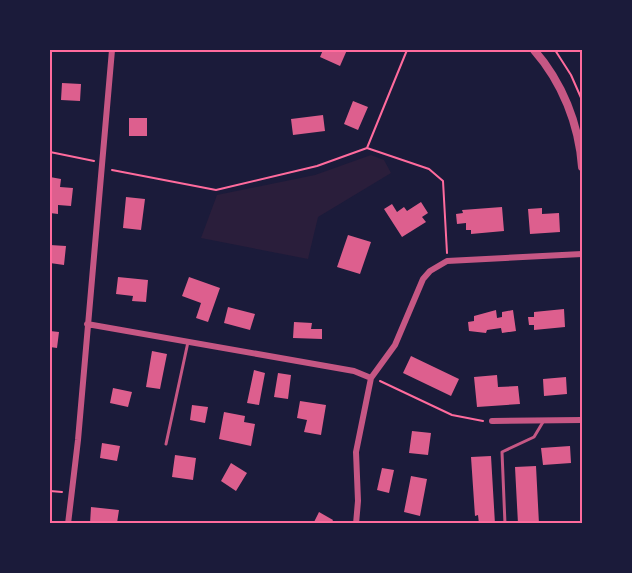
<svg xmlns="http://www.w3.org/2000/svg" width="632" height="573" viewBox="0 0 632 573" font-family="'Nunito Sans',sans-serif">
<rect width="100%" height="100%" fill="#1b1b3a"/>
<path fill="#2a1e3b" d="M371,155L384,160L391,173L318,217L308,259L201,238L217,195L315,175Z"/>
<path fill="#dd5f8e" d="M323,50H347L340,66L320,57Z
M62,83L81,84L80,101L61,100Z
M353,101L368,107L358,130L344,124Z
M323,115L325,131L293,135L291,119Z
M129,118H147V136H129Z
M50,177L61,179L60,187L73,188L71,206L58,205V214L50,213Z
M126,197L145,199L141,230L123,228Z
M421,202L428,213L422,217L426,222L402,237L384,209L392,204L397,212L404,207L407,211Z
M502,207L504,231L471,234V230H466V223L457,224L456,214L463,213L462,210Z
M542,208V214L559,213L560,232L530,234L528,209Z
M348,235L371,242L360,274L337,267Z
M50,245L66,246L64,265L50,263Z
M118,277L148,280L146,302L132,301L133,296L116,294Z
M189,277L220,288L208,322L196,318L201,303L182,296Z
M228,307L255,314L250,330L224,323Z
M564,309L565,327L534,330V325H529L528,317H534V312Z
M496,310L497,318L502,317V312L513,310L516,331L502,333L501,328L487,330L486,333L469,331L468,322L474,321V316Z
M294,322L312,323L311,329H322V339L293,338Z
M50,331L59,332L57,348L50,347Z
M152,351L167,354L160,389L146,387Z
M411,356L459,379L451,396L403,373Z
M254,370L265,373L259,405L247,403Z
M278,373L291,375L288,399L274,397Z
M497,375L498,387L518,386L520,404L477,407L474,377Z
M566,377L567,394L544,396L543,379Z
M113,388L132,392L128,407L110,403Z
M300,401L326,405L321,435L304,432L307,420L297,418Z
M192,405L208,407L205,423L190,420Z
M224,412L245,416L244,422L255,424L251,446L219,439Z
M412,431L431,433L428,455L409,453Z
M102,443L120,446L117,461L100,458Z
M570,446L571,463L543,465L541,448Z
M175,455L196,458L193,480L172,477Z
M491,456L495,524H479L478,515L475,516L471,457Z
M231,463L247,473L236,491L221,481Z
M536,466L539,524H518L515,467Z
M382,468L394,470L389,493L377,490Z
M411,476L427,479L420,516L404,512Z
M91,507L119,510L117,523L90,524Z
M319,512L333,520L331,524H313Z"/>
<g fill="none" stroke-linecap="round" stroke-linejoin="round">
<path stroke="#ff6b9d" stroke-width="2" d="M555,50L571,75L582,100
M367,148L429,169L443,181L447,253
M50,152L94,161
M112,170L216,190L317,166L367,148L407,50
M380,381L452,415L483,421
M50,491L62,492"/>
<path stroke="#c65784" stroke-width="3" d="M166,444L188,342
M505,524L502,452L534,437L543,422"/>
<path stroke="#c65784" stroke-width="6" d="M87,324L354,371L371,378
M492,421L582,420
M68,524L78,440L112,50
M356,524L358,501L356,452L371,378L395,345L423,279L430,271L447,261L582,254"/>
<path stroke="#c65784" stroke-width="8" d="M534,50C562,82 579,124 582,167"/>
</g>
<rect width="632" height="573" fill="none" stroke="#1b1b3a" stroke-width="102"/>
<rect x="51" y="51" width="530" height="471" fill="none" stroke="#ff6b9d" stroke-width="2"/>
</svg>
